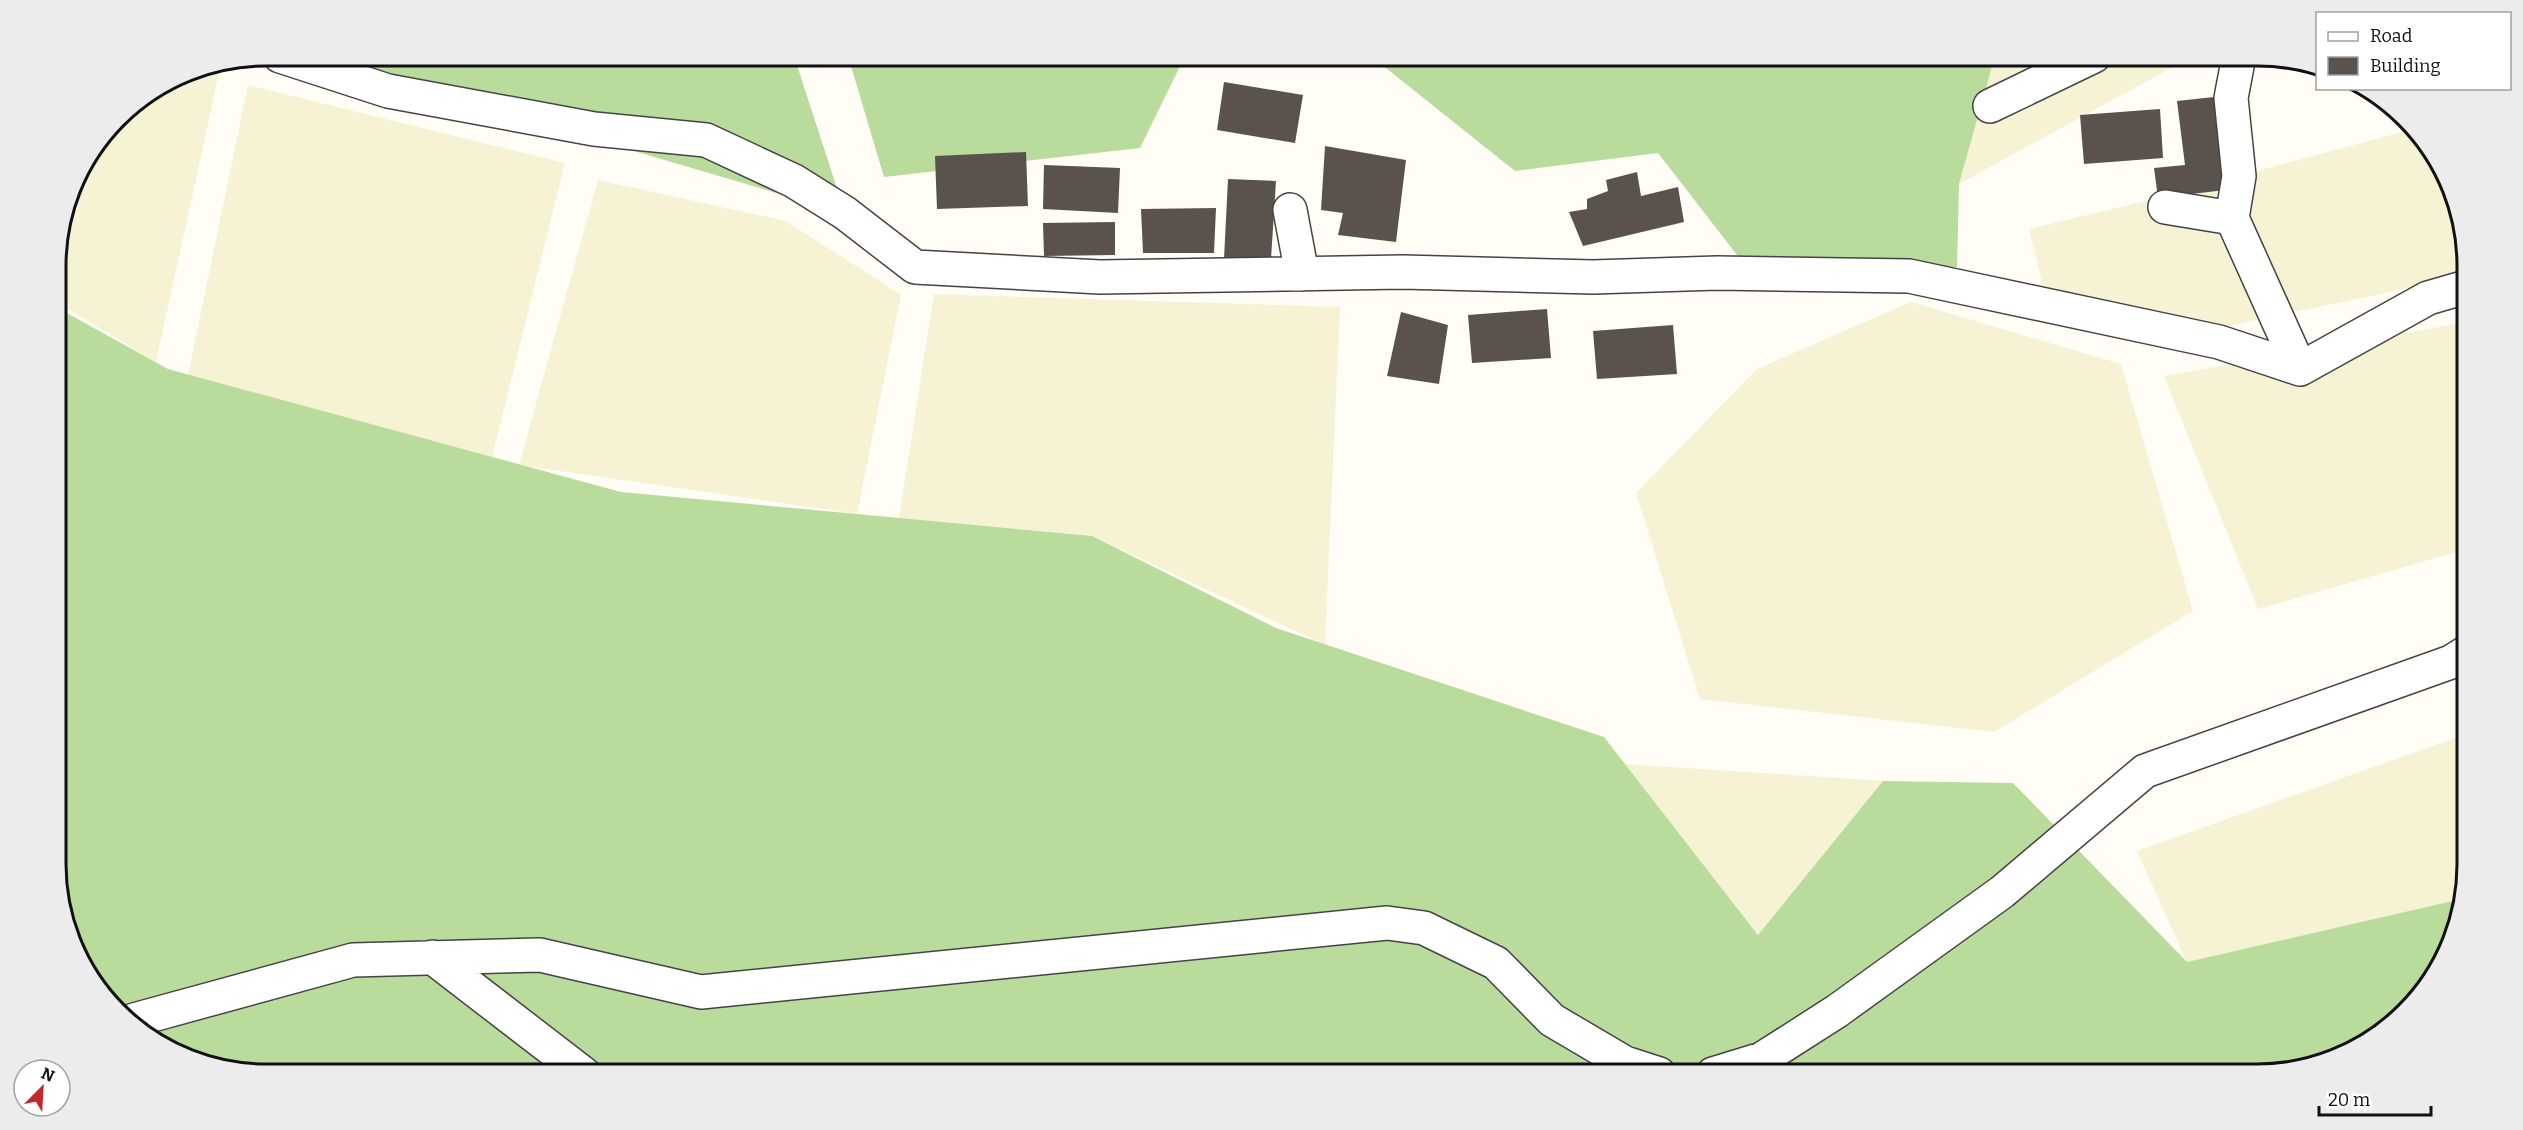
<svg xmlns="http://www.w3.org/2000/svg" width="2523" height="1130" viewBox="0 0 2523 1130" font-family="Bitter,serif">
<rect width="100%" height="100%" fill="#fffdf5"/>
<path fill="#f6f3d4" d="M1995,56H2193L1959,184Z
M221,64L156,362L56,302V252L77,173L127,108L186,71Z
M248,85L565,163L492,457L188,375Z
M2413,129L2424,137L2466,239V276L2218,328L2048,306L2029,229L2158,198Z
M598,180L786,221L901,295L857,514L519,465Z
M934,294L1340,307L1325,645L1092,536L899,518Z
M1911,302L2121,364L2193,611L1994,732L1700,699L1636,493L1757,369Z
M2466,322L2467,549L2258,609L2164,376Z
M2458,737L2467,757V865L2461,899L2187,962L2137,851Z
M1625,764L1883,781L1758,935Z"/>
<path fill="#b9dc9c" d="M310,56H794L845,213Z
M848,56H1185L1140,148L884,177Z
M1371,56H1995L1959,184L1957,267L1744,264L1658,153L1515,171Z
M56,307L168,369L621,492L1092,536L1276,628L1604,737L1758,935L1883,781L2013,783L2187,962L2461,899L2452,944L2385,1031L2325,1063L2271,1074H266L186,1059L99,993L57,892Z"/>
<path fill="#5a524d" d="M1224,82L1303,95L1295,143L1217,130Z
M2214,97L2225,190L2158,198L2154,168L2185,165L2177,101Z
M2160,109L2163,158L2084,164L2080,115Z
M1325,146L1406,160L1396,242L1338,235L1343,213L1321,210Z
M1026,152L1028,206L937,209L935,156Z
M1044,165L1120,168L1118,213L1043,209Z
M1637,172L1641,196L1678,187L1684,222L1583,246L1569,212L1587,209V199L1608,191L1606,180Z
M1228,179L1276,181L1271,259H1224Z
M1216,208L1214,253H1143L1141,209Z
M1115,222V255L1044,256L1043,223Z
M1547,309L1551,358L1472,363L1468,315Z
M1401,312L1448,325L1439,384L1387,376Z
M1673,325L1677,374L1597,379L1593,331Z"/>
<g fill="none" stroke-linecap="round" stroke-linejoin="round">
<g stroke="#444" stroke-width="36">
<path id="minor" d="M280,56L388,91L594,129L706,140L794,181L845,213L915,267L1100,277L1403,272L1593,277L1717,273L1909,276L2219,342L2300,369L2428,298L2466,287
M2239,56L2231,98L2239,176L2232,218L2300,369
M1990,106L2094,56
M2165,207L2232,218
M1290,210L1302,274
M432,957L584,1074
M134,1020L353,960L540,955L701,992L1387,923L1424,928L1496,963L1552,1020L1625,1063L1659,1074
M1713,1074L1762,1059L1837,1011L2002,892L2145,771L2451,662L2467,652"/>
</g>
<use href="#minor" stroke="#fff" stroke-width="33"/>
</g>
<path d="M0 0H2523V1130H0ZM266 66H2257A200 200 0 0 1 2457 266V864A200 200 0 0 1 2257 1064H266A200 200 0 0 1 66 864V266A200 200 0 0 1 266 66Z" fill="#ececec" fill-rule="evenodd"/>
<path fill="none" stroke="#111" stroke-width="3" d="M266 66H2257A200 200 0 0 1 2457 266V864A200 200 0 0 1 2257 1064H266A200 200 0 0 1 66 864V266A200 200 0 0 1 266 66Z"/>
<rect x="2316" y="12" width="195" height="78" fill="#ffffff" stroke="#a0a0a0" stroke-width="1.5"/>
<rect x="2328" y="32" width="30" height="9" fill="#ffffff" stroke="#a0a0a0" stroke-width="1.5"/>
<text x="2370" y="42" font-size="18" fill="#111111">Road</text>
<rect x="2328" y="57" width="30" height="18" fill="#5a524d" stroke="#a0a0a0" stroke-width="1.5"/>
<text x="2370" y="72" font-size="18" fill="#111111">Building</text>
<g transform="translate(42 1088) rotate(24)"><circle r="28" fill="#ffffff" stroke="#a0a0a0" stroke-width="1.5"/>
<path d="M0-4.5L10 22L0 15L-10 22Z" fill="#c4262e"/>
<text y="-9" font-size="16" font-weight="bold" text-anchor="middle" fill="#111111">N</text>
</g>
<path d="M2319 1106v9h112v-9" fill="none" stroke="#111111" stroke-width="3"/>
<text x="2328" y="1106" font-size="18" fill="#111111" stroke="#ffffff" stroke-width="4.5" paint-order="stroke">20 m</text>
</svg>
